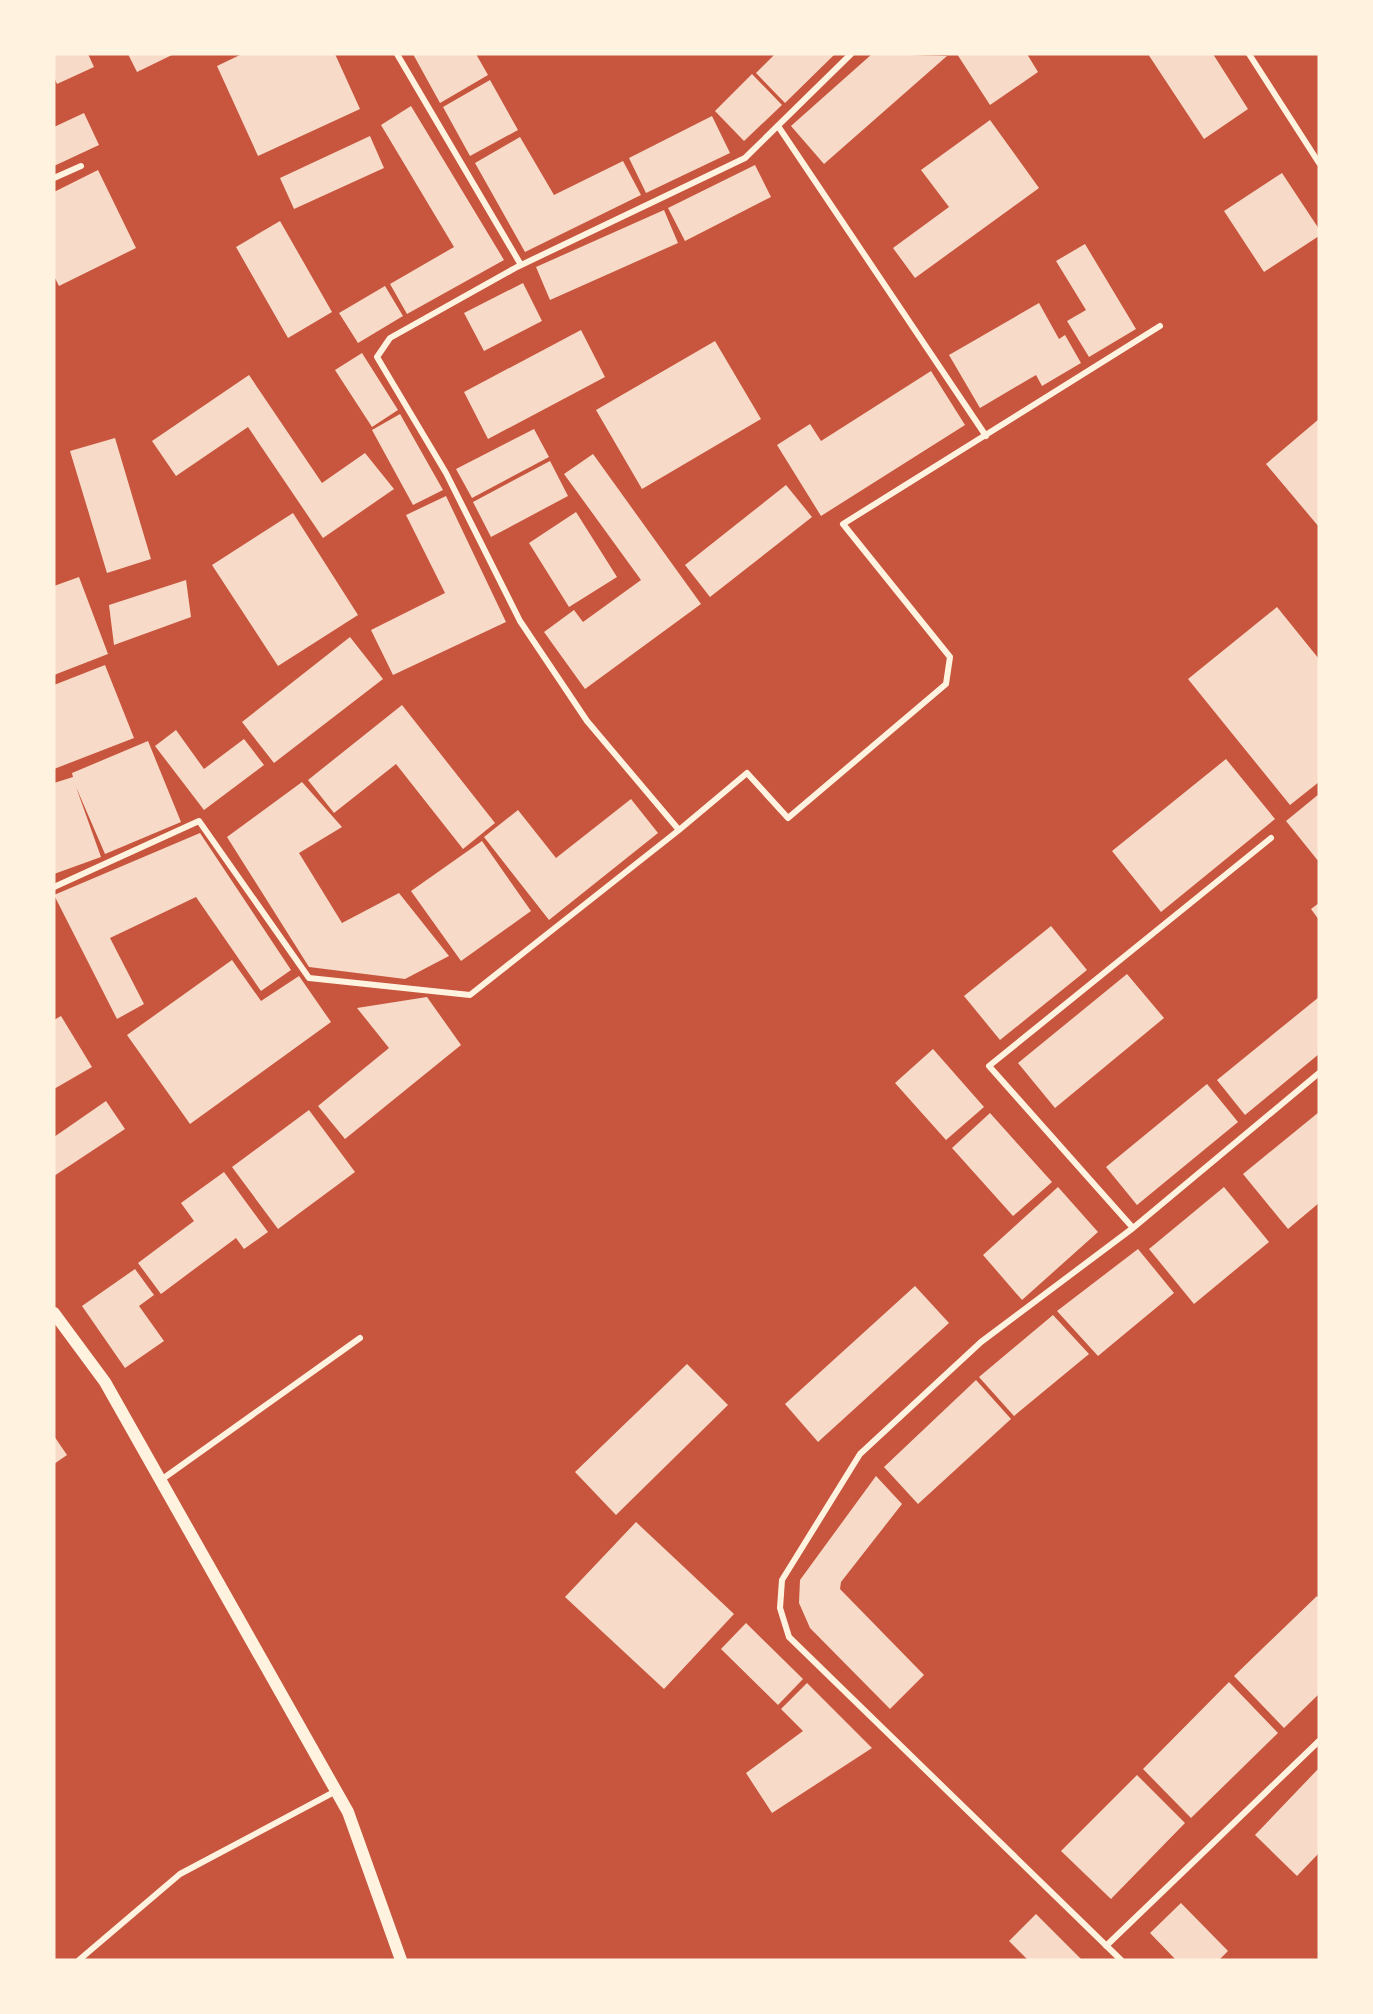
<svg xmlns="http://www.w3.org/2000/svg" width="1373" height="2014" viewBox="0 0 1373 2014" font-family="Spectral,serif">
<rect width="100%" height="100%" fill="#c8553d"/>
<path fill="#f7dbc8" d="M54,54H88L94,67L57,84L54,77Z
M128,54H174L137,72Z
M242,54H335L360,109L258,156L217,66Z
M413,54H476L488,75L440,103Z
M775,54H835L785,103L756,73Z
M872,54L947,56L824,164L791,126Z
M957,54H1027L1038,72L990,105Z
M1148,54H1213L1248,109L1204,139Z
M752,74L782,105L744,141L715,111Z
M490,80L518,130L470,156L443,107Z
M411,106L504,260L407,314L390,284L454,247L381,125Z
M84,113L99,145L54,166V127Z
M712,116L730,153L646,193L629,158Z
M990,120L1039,188L915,278L893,248L949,207L921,170Z
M370,136L384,168L294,209L280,178Z
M520,137L554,195L623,161L641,195L525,252L475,163Z
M755,165L771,197L685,241L668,208Z
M98,170L136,248L59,286L54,276V192Z
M1282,173L1319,229V236L1264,272L1224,211Z
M664,210L678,243L550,300L536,267Z
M280,221L332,312L288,338L236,247Z
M1085,244L1136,329L1089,357L1067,321L1086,310L1056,261Z
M523,283L542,321L484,351L464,313Z
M385,286L403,316L358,343L339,313Z
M1039,303L1059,339L1065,335L1081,363L1042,386L1036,375L980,408L949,355Z
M581,330L605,377L488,439L464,392Z
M715,341L761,419L642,489L596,410Z
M362,353L398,410L372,427L335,370Z
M931,371L965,425L821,516L777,445L810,424L821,441Z
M249,375L322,483L365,453L394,489L323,538L248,427L176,476L152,441Z
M400,414L443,490L413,505L372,430Z
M1319,419V527L1266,464Z
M534,429L549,457L472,498L456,469Z
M115,438L151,559L107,573L70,451Z
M593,454L701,604L585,689L544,632L574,610L583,622L641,580L564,474Z
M550,461L568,496L491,537L473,502Z
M786,485L812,517L710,597L685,565Z
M446,496L506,622L393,675L371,630L445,593L406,515Z
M576,512L617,577L569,607L529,543Z
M293,513L358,615L278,666L212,565Z
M79,577L108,654L54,675V586Z
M186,580L191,617L114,645L109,605Z
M1277,607L1319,659V782L1290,805L1188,679Z
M350,637L383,679L274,763L242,722Z
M105,665L134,738L54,769V685Z
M402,705L495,823L463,849L396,764L334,813L308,780Z
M176,730L204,769L244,739L264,765L204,810L155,746Z
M148,741L181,822L105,854L76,787L101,857L54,874V783L73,777L72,773Z
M1226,759L1275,819L1161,912L1112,851Z
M302,782L342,827L299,853L342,923L399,893L449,956L405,979L309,967L227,837Z
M1319,794V862L1286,821Z
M631,799L658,833L549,920L484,837L518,810L556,858Z
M200,833L291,970L261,991L196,897L110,938L144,1004L117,1019L54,895Z
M482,841L531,911L461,961L411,891Z
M1319,903V920L1311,909Z
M1051,926L1087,970L1000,1040L964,996Z
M232,960L261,1001L299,976L331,1022L190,1124L127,1035Z
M1127,974L1164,1018L1055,1108L1018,1063Z
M427,997L461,1045L345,1139L318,1106L389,1048L357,1008Z
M1319,997V1054L1245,1115L1217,1080Z
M61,1016L92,1067L54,1089V1020Z
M933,1049L984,1107L946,1140L895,1083Z
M1207,1084L1238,1122L1137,1205L1106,1167Z
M106,1101L125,1129L54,1176V1137Z
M309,1110L355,1172L278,1229L232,1167Z
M1319,1112V1203L1288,1229L1243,1174Z
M990,1113L1052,1182L1013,1216L952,1148Z
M224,1172L268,1232L244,1249L236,1238L161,1294L138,1263L194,1221L181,1203Z
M1058,1187L1098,1232L1022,1300L983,1255Z
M1224,1187L1269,1242L1194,1304L1149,1249Z
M1138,1249L1174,1293L1098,1356L1057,1311Z
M135,1269L154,1295L139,1306L164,1341L125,1368L82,1306Z
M915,1286L949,1323L818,1442L785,1404Z
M1053,1315L1089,1354L1014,1416L979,1377Z
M687,1364L728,1405L616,1515L575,1472Z
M976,1380L1011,1419L918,1504L884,1467Z
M54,1436L67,1455L54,1464Z
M876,1476L902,1504L841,1582L840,1589L924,1675L890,1709L810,1628L799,1603L800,1580Z
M636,1522L734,1614L664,1689L565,1597Z
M1317,1596L1319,1599V1694L1284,1728L1234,1676Z
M746,1623L803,1679L778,1705L721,1649Z
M1229,1682L1278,1733L1191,1818L1143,1769Z
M807,1683L872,1748L772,1813L746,1773L803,1731L781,1709Z
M1319,1768V1853L1297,1876L1255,1835Z
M1137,1775L1185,1823L1111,1899L1061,1851Z
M1181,1903L1228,1951L1219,1960H1176L1150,1933Z
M1036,1914L1082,1960H1028L1009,1941Z"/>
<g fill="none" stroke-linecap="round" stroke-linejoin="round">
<path stroke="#fff3e0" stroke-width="6" d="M397,54L521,265
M851,54L745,158L517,267L390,338L377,357L446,473L520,621L587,721L679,830L747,773L788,818L946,684L950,657L843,524L1160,326
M1249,54L1319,163
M778,126L986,436
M54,178L81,166
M54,887L199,821L309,978L470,995L679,830
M1133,1228L989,1066L1271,838
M161,1480L360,1338
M1106,1946L1319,1741
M79,1960L180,1874L336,1791
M1121,1960L789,1637L780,1608L782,1580L860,1454L981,1342L1133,1228L1319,1073"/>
<path stroke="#fff3e0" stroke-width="12" d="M54,1313L105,1382L348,1812L401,1960"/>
</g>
<rect width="1373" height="2014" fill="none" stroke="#fff3e0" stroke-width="111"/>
</svg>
